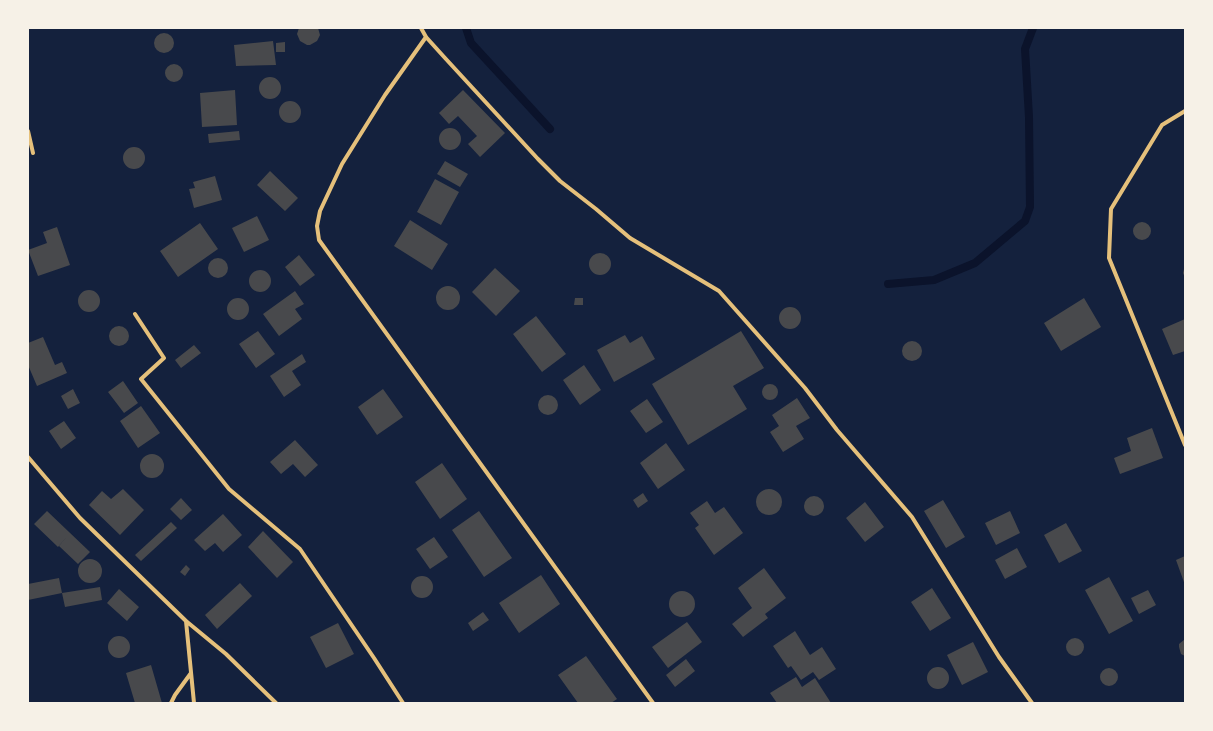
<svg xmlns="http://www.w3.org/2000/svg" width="1213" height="731" viewBox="0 0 1213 731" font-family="Barlow,sans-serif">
<rect width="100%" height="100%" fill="#14213d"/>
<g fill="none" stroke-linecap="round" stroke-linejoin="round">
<path stroke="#0b132b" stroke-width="8" d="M466,28L471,43L550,129
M888,284L934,280L975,263L1025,221L1030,207L1029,117L1025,49L1033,28"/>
</g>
<path fill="#48494c" d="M299,28H318L320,35L317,41L310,45H307L300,41L297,34Z
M154 43a10 10 0 1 1 20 0a10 10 0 1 1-20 0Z
M273,41L276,65L236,66L234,45Z
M285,42V52H276V43Z
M165 73a9 9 0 1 1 18 0a9 9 0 1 1-18 0Z
M259 88a11 11 0 1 1 22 0a11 11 0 1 1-22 0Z
M235,90L237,125L202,127L200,93Z
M463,90L505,133L480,157L468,144L477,136L458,116L449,124L439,113Z
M279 112a11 11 0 1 1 22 0a11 11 0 1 1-22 0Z
M439 139a11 11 0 1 1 22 0a11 11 0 1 1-22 0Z
M239,131L240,140L209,143L208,134Z
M123 158a11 11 0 1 1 22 0a11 11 0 1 1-22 0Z
M445,161L468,174L460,187L437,174Z
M270,171L298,198L285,211L257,185Z
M215,176L222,200L194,208L189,189L195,188L193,182Z
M435,179L459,192L441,225L417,212Z
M257,216L269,240L244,252L232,228Z
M410,220L448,244L432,270L394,246Z
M1133 231a9 9 0 1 1 18 0a9 9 0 1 1-18 0Z
M200,223L218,249L178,277L160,251Z
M57,227L70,265L38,276L28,250L47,243L43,232Z
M589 264a11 11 0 1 1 22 0a11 11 0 1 1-22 0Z
M299,255L315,275L300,286L285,267Z
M208 268a10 10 0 1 1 20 0a10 10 0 1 1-20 0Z
M1185,265V278L1183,273Z
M495,268L520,291L496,316L472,292Z
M249 281a11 11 0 1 1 22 0a11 11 0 1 1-22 0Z
M436 298a12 12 0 1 1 24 0a12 12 0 1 1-24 0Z
M78 301a11 11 0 1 1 22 0a11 11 0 1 1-22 0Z
M295,291L304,304L295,309L302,319L279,336L263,314Z
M575,298H583V305H574Z
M1084,298L1101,327L1061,351L1044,323Z
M227 309a11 11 0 1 1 22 0a11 11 0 1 1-22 0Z
M779 318a11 11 0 1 1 22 0a11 11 0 1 1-22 0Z
M536,316L566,354L542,372L513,334Z
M1185,319V351L1173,355L1162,329Z
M109 336a10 10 0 1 1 20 0a10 10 0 1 1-20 0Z
M258,331L275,354L256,368L239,344Z
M741,331L764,368L733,386L747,409L688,445L652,384Z
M625,335L630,343L642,336L655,359L614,382L597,350Z
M43,337L55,365L62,362L67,373L37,386L28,365V343Z
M902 351a10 10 0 1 1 20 0a10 10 0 1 1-20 0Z
M194,345L201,353L181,368L175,360Z
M302,354L306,362L292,371L301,385L284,397L270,376Z
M584,365L601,390L580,405L563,380Z
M123,381L138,403L124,413L108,392Z
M762 392a8 8 0 1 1 16 0a8 8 0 1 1-16 0Z
M73,389L80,403L68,409L61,396Z
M383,389L403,417L377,435L358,407Z
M538 405a10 10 0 1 1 20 0a10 10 0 1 1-20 0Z
M797,398L810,418L796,426L804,439L783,452L770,432L779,426L772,415Z
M647,399L663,422L646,433L630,411Z
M141,406L160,433L138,448L120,421Z
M64,421L76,438L61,449L49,431Z
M1152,428L1163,458L1120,474L1114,458L1131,451L1127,438Z
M295,440L318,465L305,477L293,464L281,474L270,462Z
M666,443L685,470L658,489L640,463Z
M140 466a12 12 0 1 1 24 0a12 12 0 1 1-24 0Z
M442,463L467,499L440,519L415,482Z
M756 502a13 13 0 1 1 26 0a13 13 0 1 1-26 0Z
M123,489L144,510L120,535L89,505L102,491L111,499Z
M643,493L648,501L638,508L633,500Z
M804 506a10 10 0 1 1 20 0a10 10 0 1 1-20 0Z
M181,498L192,510L181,520L170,509Z
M943,500L965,537L946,548L924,511Z
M707,501L715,513L724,507L743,533L714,555L695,528L699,525L690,513Z
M865,502L884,527L865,542L846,518Z
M47,511L90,552L78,564L59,546L68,535L58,547L34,524Z
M479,511L512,558L484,577L452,530Z
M1010,511L1020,533L996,545L985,523Z
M223,514L242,535L223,552L215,543L205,551L194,540Z
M171,522L177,528L141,561L135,555Z
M1066,523L1082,551L1059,563L1044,535Z
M263,531L293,562L277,578L248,547Z
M434,537L448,557L430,569L416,549Z
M1017,548L1027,567L1005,579L995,560Z
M1185,556V585L1176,560Z
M78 571a12 12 0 1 1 24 0a12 12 0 1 1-24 0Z
M186,565L190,569L185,576L180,572Z
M764,568L786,598L765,614L768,618L743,637L732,624L752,608L738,588Z
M541,575L560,604L519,633L499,603Z
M411 587a11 11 0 1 1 22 0a11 11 0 1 1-22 0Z
M1109,577L1133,621L1109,634L1085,590Z
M59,578L62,593L28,600V584Z
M240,583L252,596L217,629L205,615Z
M100,587L102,600L65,607L62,593Z
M932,588L951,618L930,631L911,602Z
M119,589L139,607L127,621L107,603Z
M1148,590L1156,605L1139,614L1131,598Z
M669 604a13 13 0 1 1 26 0a13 13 0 1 1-26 0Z
M483,612L489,620L473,631L468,623Z
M687,622L702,642L668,668L652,647Z
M338,623L354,654L326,668L310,637Z
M795,631L810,655L822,647L836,669L819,680L813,672L801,680L791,666L788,668L773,646Z
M108 647a11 11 0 1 1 22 0a11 11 0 1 1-22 0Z
M1066 647a9 9 0 1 1 18 0a9 9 0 1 1-18 0Z
M1185,639V656L1181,654L1179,647V644Z
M973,642L988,672L962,685L947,655Z
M586,656L617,699L611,703H578L558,675Z
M686,659L695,671L675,687L666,675Z
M151,665L162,703H135L126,673Z
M927 678a11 11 0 1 1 22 0a11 11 0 1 1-22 0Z
M1100 677a9 9 0 1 1 18 0a9 9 0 1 1-18 0Z
M796,677L802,687L815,678L831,703H794L793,702L777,703L770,693Z"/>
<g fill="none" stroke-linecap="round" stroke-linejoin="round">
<path stroke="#e5c07b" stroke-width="4" d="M421,28L426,37L445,58L538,159L560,181L596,209L630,238L719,291L805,388L837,430L912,517L999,657L1032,703
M426,37L385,95L342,164L320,211L317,226L319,240L653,703
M1185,111L1162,125L1111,209L1109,258L1185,445
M28,131L33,153
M135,314L164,358L141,379L229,489L300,549L374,658L403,703
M28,457L80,518L186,621L226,654L276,703
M186,621L194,703
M171,703L175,695L191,673"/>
</g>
<rect width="1213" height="731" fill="none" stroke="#f6f1e7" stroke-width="58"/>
</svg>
